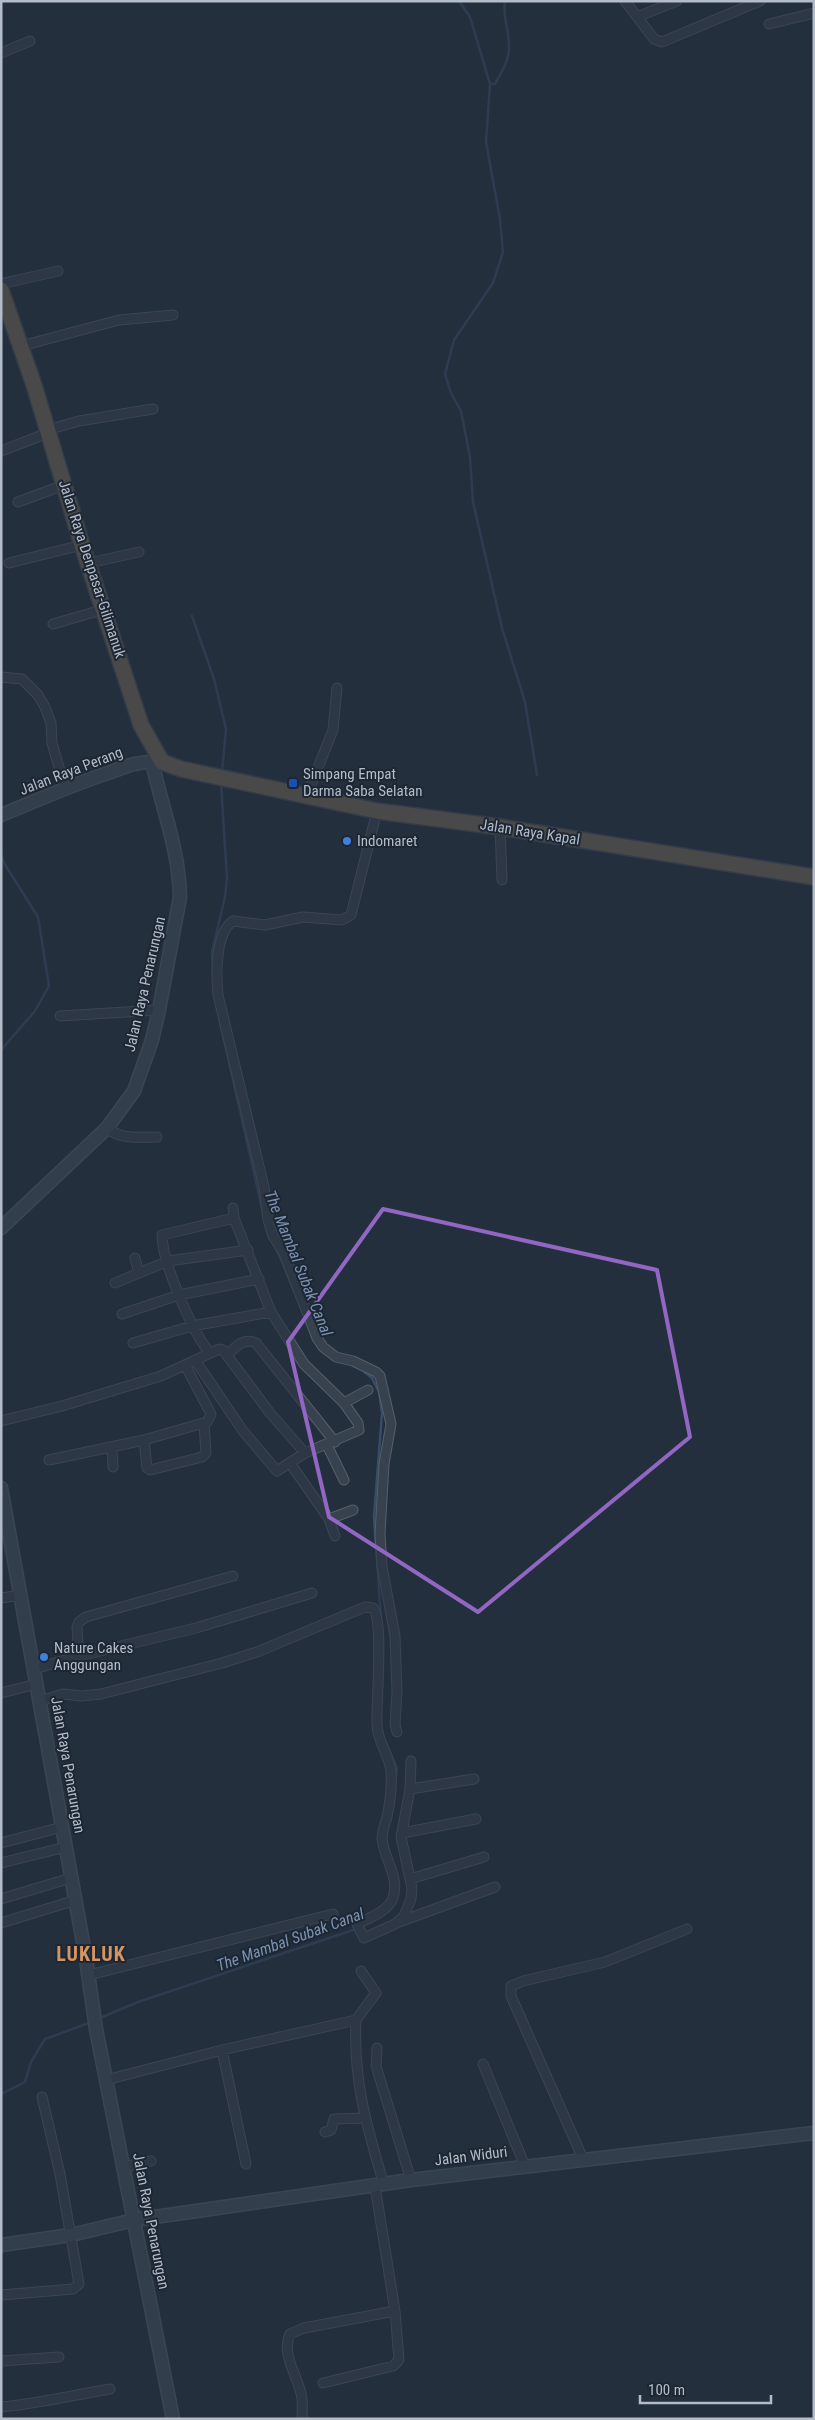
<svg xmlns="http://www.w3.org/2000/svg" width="815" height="2420" viewBox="0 0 815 2420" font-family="'Roboto Condensed',sans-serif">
<rect width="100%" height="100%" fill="#242f3e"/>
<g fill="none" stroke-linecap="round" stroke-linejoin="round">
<path stroke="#394c67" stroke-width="2.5" d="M459,1L470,17L490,84L486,142L500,219L503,252L493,283L454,340L445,374L451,393L461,411L470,457L473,502L502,628L525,702L537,775
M490,84H495C501,73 509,61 509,48C510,31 502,18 505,1
M192,616L214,679L226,729L222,773
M1,855L4,863L38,917L49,986L35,1011L1,1050
M213,976L212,952L225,897L227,878L221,783
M219,1018L263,1213
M276,1248L294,1291
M362,1370L372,1378L379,1392L382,1413L374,1517L381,1619
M385,1741L397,1768L395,1783
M386,1835L388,1849
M361,1927L374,1920
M100,2018L138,2002L356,1929
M1,2094L25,2082L31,2062L45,2039L89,2023"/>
<g stroke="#565f6c" stroke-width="11">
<path id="street" d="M625,1L654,39L662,42L760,1
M637,17L677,1
M769,24L814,13
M1,53L30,41
M1,284L58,271
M21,346L119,320L173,315
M47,430L79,421L153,409
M1,451L48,433
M18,502L64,485
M9,563L82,545
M89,563L139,552
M53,624L105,609
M1,677L22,679L38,695L45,707L51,723L52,743L65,788
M307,795L333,730L337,688
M377,811L351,915L342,920L303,917L265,925L233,921C215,933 216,976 218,995L264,1187L268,1220L273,1236L284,1253L317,1338L323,1347L336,1357L353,1361L376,1372L380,1376L391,1424L384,1464L380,1534L382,1566L395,1636L397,1692L395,1724L397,1732
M500,827L502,880
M60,1016L159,1010
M107,1128C121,1140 140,1137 157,1137
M233,1208L234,1218L271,1312
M135,1258L139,1273
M115,1283L168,1261L248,1250
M122,1314L179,1295L259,1279
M133,1343L192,1326L271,1312L304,1364L344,1403L358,1423L359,1430L305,1453L277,1471L243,1431L195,1360
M209,1352C192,1331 162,1262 162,1235L234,1218
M227,1356C235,1347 243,1337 256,1343L335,1442
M344,1403L368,1390
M1,1421L62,1406L161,1376L219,1349L223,1350L270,1413L305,1453
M144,1440L147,1468L150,1470L202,1457L206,1453L204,1424
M327,1445L344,1480
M112,1448L113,1467
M49,1460L144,1440L207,1422L211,1414L185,1365
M290,1463L329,1519L335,1536
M329,1519L353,1510
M1,1598L22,1595
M79,1656L77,1627L79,1622L86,1617L233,1576
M34,1669L79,1656L196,1628L312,1593
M1,1693L37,1684
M40,1701L63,1694L81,1696L101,1694L222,1663L257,1652L365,1607L373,1608C384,1619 376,1703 377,1724C377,1741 389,1755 391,1771C392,1786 390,1803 387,1817C385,1824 382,1831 382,1839C384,1859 400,1877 393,1898C388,1912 368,1918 357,1924L364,1938L395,1924L404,1916L411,1899L412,1888L401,1837L410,1789L411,1761
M410,1789L474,1779
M402,1833L476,1819
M1,1843L62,1827
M1,1863L66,1847
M410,1879L484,1857
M1,1899L71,1878
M399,1922L495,1887
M1,1923L76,1900
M89,1975L333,1914
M356,2020L376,1993L361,1971
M377,2048L376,2066L411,2180
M222,2050L246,2164
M483,2064L525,2166
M106,2080L222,2050L356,2020C353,2081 367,2127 384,2185
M325,2132L331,2130L334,2119L364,2118
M584,2161L511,1996V1986L523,1981L605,1962L687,1929
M123,2167L151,2161
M1,2295L73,2289L79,2284L60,2174L42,2097
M1,2361L59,2357
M323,2383L393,2366L399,2360L395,2311L375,2186
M1,2407C38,2404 73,2395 110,2389
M303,2419C301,2412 303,2406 302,2399C300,2378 280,2356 290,2334L304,2328L395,2311"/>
</g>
<g stroke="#565f6c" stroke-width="15">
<path id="secondary" d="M1,815C36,801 69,786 105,774C120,769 136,761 153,762
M1,1228L107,1128L134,1091L152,1040L159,1010L180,897C179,850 163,811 153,766L157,756
M1,1488L86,1959L96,2029L173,2419
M1,2245L71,2235L134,2220L411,2180L814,2133"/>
</g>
<g stroke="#434c59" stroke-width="18">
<path id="highway" d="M1,290L34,385L82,545L141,725L162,762L181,769L377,811L500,827L814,877"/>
</g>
<use href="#street" stroke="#38414e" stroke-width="9"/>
<use href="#secondary" stroke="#465061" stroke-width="12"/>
<use href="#highway" stroke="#746855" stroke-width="15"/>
</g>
<path d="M0 0H815V2420H0ZM383,1209L657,1270L690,1437L478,1612L329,1517L288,1342Z" fill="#242f3e" fill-opacity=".55" fill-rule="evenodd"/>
<path fill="none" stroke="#9266c3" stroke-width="4" stroke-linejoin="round" d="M383,1209L657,1270L690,1437L478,1612L329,1517L288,1342Z"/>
<rect fill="#1a4fb4" stroke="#1d2633" stroke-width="2" x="288" y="778" width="10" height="10" rx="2.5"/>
<g fill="#3f7fe0" stroke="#1d2633" stroke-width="2">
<circle cx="347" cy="841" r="5"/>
<circle cx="44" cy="1657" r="5"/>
</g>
<g text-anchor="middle" stroke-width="4" stroke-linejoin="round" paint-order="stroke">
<g font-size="15" fill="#b4bcc9" stroke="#1d2633">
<text transform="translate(92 569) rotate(72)" y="5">Jalan Raya Denpasar-Gilimanuk</text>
<text transform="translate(71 771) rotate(-21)" y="5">Jalan Raya Perang</text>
<text transform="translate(530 832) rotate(9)" y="5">Jalan Raya Kapal</text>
<text transform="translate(145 984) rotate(-77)" y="5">Jalan Raya Penarungan</text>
<text transform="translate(68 1765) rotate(80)" y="5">Jalan Raya Penarungan</text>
<text transform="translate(471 2156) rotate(-7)" y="5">Jalan Widuri</text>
<text transform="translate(151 2221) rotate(79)" y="5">Jalan Raya Penarungan</text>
</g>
<g font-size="15" fill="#b4bcc9" stroke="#1d2633" text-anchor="start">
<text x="303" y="779">Simpang Empat<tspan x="303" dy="17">Darma Saba Selatan</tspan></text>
<text x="357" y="846">Indomaret</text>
<text x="54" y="1653">Nature Cakes<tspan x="54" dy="17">Anggungan</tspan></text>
</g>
<g font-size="16" font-style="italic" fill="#7c92b1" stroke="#1d2633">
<text transform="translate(299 1263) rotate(68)" y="6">The Mambal Subak Canal</text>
<text transform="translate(290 1939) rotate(-20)" y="6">The Mambal Subak Canal</text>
</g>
<g font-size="20" font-weight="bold" letter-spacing="1" fill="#d59563" stroke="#1d2633">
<text x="91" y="1961">LUKLUK</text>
</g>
</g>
<rect width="815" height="2420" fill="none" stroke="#b4bcc9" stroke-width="5"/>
<path d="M640 2395v8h131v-8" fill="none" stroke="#b4bcc9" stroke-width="2.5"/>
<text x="648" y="2395" font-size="15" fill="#b4bcc9" stroke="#1d2633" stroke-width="4" paint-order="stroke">100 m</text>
</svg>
